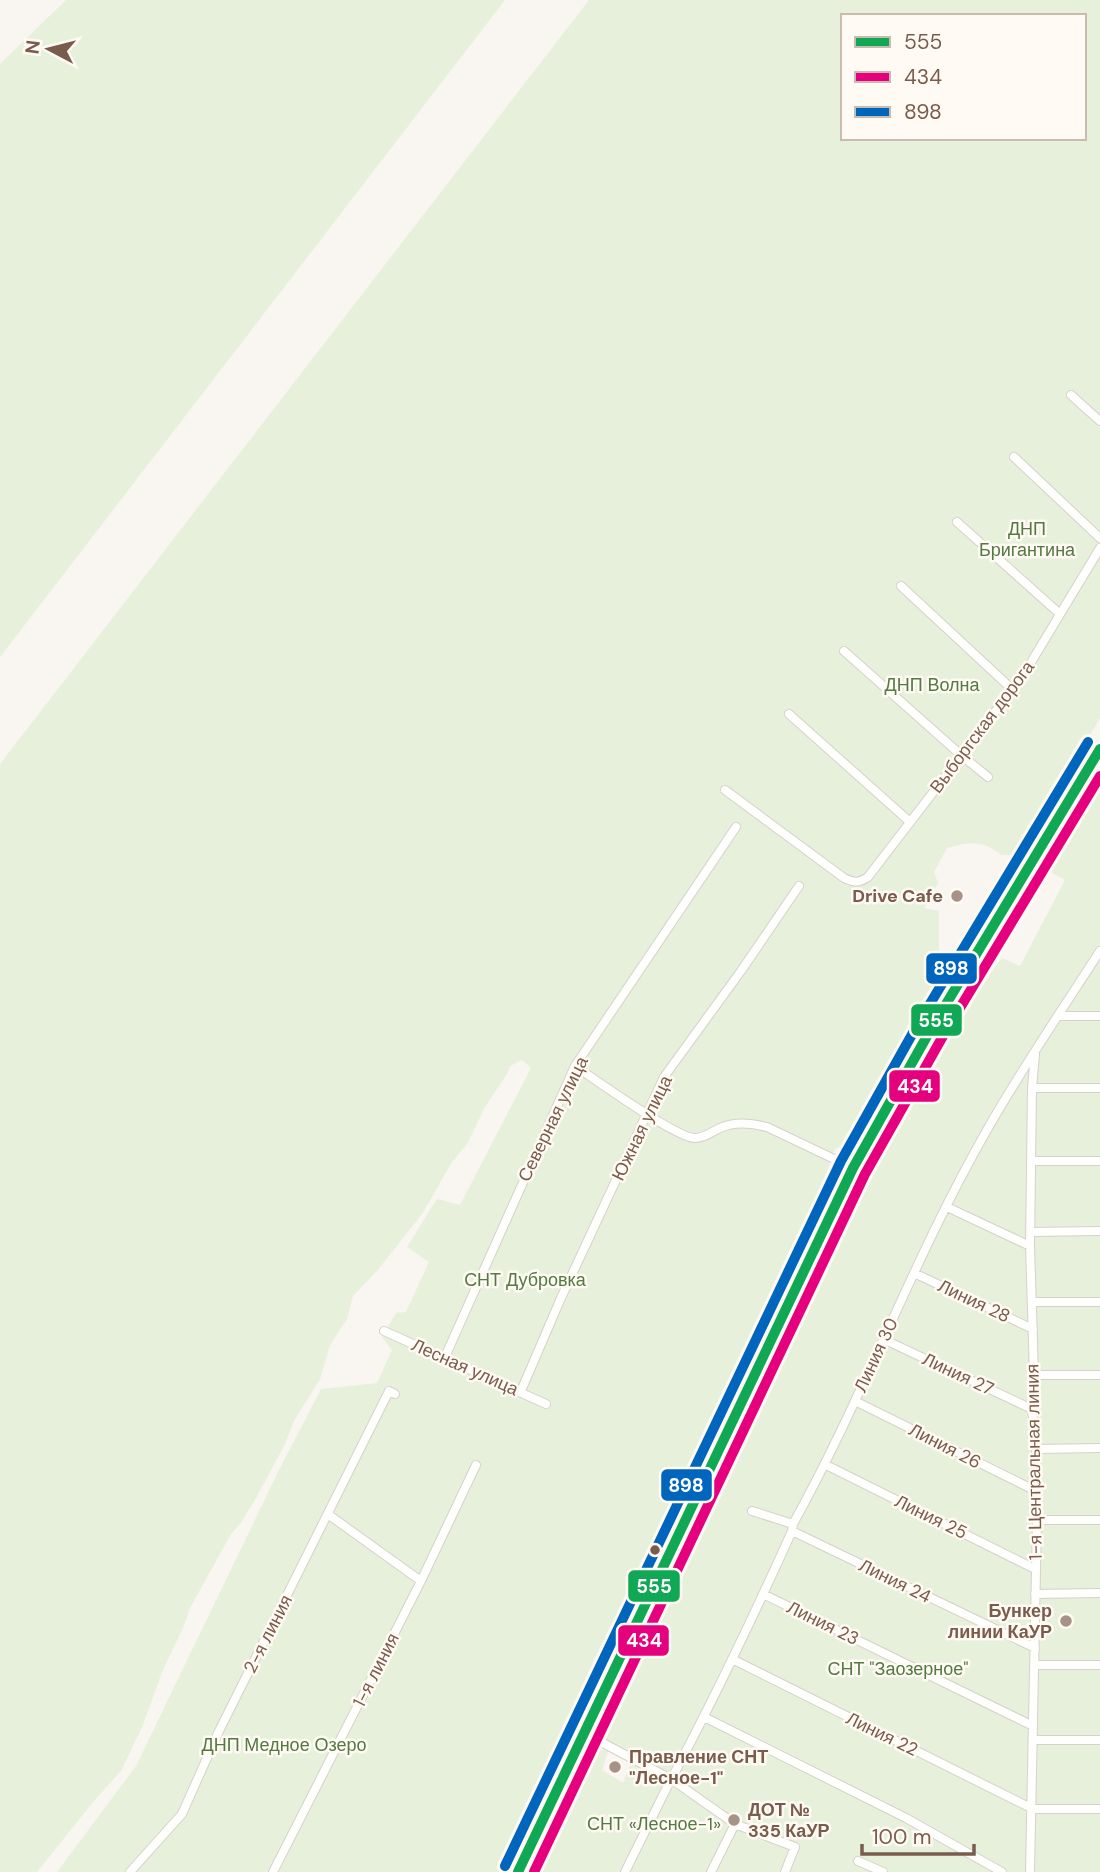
<svg xmlns="http://www.w3.org/2000/svg" width="1100" height="1872" viewBox="0 0 1100 1872" font-family="'DM Sans',sans-serif">
<rect width="100%" height="100%" fill="#f9f5f0"/>
<path fill="#e7f0db" fill-rule="evenodd" d="M66,0H505L0,657V64Z
M589,0H1100V718L1024,845L1012,855H1001C985,840 968,842 947,848L934,872L938,883L924,908L939,911V964L927,1003L886,1069L845,1144L835,1149L801,1246L502,1872H57L136,1766L279,1470L321,1389L377,1383L392,1350L382,1337L396,1313L406,1312L429,1262L407,1247L437,1199L460,1205L531,1068L522,1060L510,1066L507,1074L485,1107L467,1144L452,1162L422,1214L377,1271L353,1296L347,1319L330,1345L320,1379L295,1419L284,1446L256,1498L240,1524L231,1534L190,1608L184,1626L162,1672L143,1725L121,1771L93,1802L37,1872H0V764ZM843,16H1084V138H843Z
M1100,774V1872H533L593,1747L608,1751L602,1770L623,1783L633,1758L596,1741L854,1196L952,1026L1002,958L1020,966L1065,880L1045,869Z"/>
<g fill="none" stroke-linecap="round" stroke-linejoin="round">
<g stroke="#d7d1cb" stroke-width="10">
<path id="street" d="M1071,395L1100,421
M1014,457L1100,538
M957,522L1060,614
M901,586L1013,690
M844,651L961,755L988,777
M789,714L910,822
M725,790L844,878C854,883 859,883 868,877L1024,674L1100,548
M1058,1016H1100
M575,1066C596,1080 676,1138 695,1138C705,1138 711,1132 720,1128C735,1121 752,1123 767,1127L853,1168
M1032,1088H1100
M1032,1161H1100
M947,1207L1030,1246
M1031,1232L1100,1231
M916,1274L1033,1329
M1033,1302H1100
M384,1331L546,1404
M883,1339L1032,1409
M445,1357L575,1066L736,827
M1034,1375H1100
M521,1391L561,1298L664,1077L741,971L799,886
M855,1401L1036,1491
M1036,1449L1100,1448
M826,1465L1035,1569
M752,1511L793,1524
M329,1515L421,1581
M1037,1520H1100
M792,1531L1035,1648
M763,1594L1033,1726
M1035,1594L1100,1593
M732,1659L1033,1809H1100
M1035,1665H1100
M704,1717L906,1818L1002,1872
M584,1733L671,1779L735,1824L795,1847L785,1872
M1033,1740H1100
M675,1772C717,1693 755,1613 792,1531L793,1524C864,1396 914,1257 987,1130C1022,1068 1062,1010 1100,951
M858,1861L883,1872
M130,1872L182,1814L219,1731L389,1391L395,1394
M273,1872L421,1581L476,1465
M625,1872L671,1779
M711,1872L735,1824
M1030,1872L1037,1520L1036,1449L1032,1409L1034,1375L1030,1246L1032,1088L1035,1054"/>
</g>
<g stroke="#dad1cc" stroke-width="15">
<path id="primary" d="M518,1872L853,1168L931,1029L1100,749"/>
</g>
<use href="#street" stroke="#fefefd" stroke-width="8"/>
<use href="#primary" stroke="#f3eee8" stroke-width="12"/>
<g stroke="#fffaf3" stroke-width="16">
<path id="bus-1" d="M518,1872L853,1168L931,1029L1100,749"/>
</g>
<g stroke="#fffaf3" stroke-width="16">
<path id="bus-2" d="M534,1872L865,1174L943,1036L1100,776"/>
</g>
<g stroke="#fffaf3" stroke-width="16">
<path id="bus-3" d="M505,1866L841,1161L919,1022L1088,742"/>
</g>
<use href="#bus-1" stroke="#10a855" stroke-width="10"/>
<use href="#bus-2" stroke="#e5007d" stroke-width="10"/>
<use href="#bus-3" stroke="#0065bd" stroke-width="10"/>
</g>
<g fill="#a69286" stroke="#fffaf3" stroke-width="2.5">
<circle cx="957" cy="896" r="7"/>
<circle cx="1066" cy="1621" r="7"/>
<circle cx="615" cy="1767" r="7"/>
<circle cx="734" cy="1820" r="7"/>
</g>
<circle fill="#7a5c4d" stroke="#fffaf3" stroke-width="2.5" cx="655" cy="1550" r="6"/>
<g text-anchor="middle" stroke-width="5" stroke-linejoin="round" paint-order="stroke">
<g font-size="18" fill="#537a41" stroke="#fffaf3">
<text x="1027" y="535">ДНП<tspan x="1027" dy="21">Бригантина</tspan></text>
<text x="932" y="691">ДНП Волна</text>
<text x="525" y="1286">СНТ Дубровка</text>
<text x="898" y="1675">СНТ "Заозерное"</text>
<text x="284" y="1751">ДНП Медное Озеро</text>
<text x="654" y="1830">СНТ «Лесное-1»</text>
</g>
<g font-size="18" fill="#7a5c4d" stroke="#fffaf3">
<text transform="translate(982 727) rotate(-53)" y="6">Выборгская дорога</text>
<text transform="translate(553 1119) rotate(-64)" y="6">Северная улица</text>
<text transform="translate(642 1128) rotate(-64)" y="6">Южная улица</text>
<text transform="translate(974 1301) rotate(25)" y="6">Линия 28</text>
<text transform="translate(876 1355) rotate(-65)" y="6">Линия 30</text>
<text transform="translate(465 1367) rotate(24)" y="6">Лесная улица</text>
<text transform="translate(958 1374) rotate(25)" y="6">Линия 27</text>
<text transform="translate(945 1446) rotate(27)" y="6">Линия 26</text>
<text transform="translate(1034 1462) rotate(-91)" y="6">1-я Центральная линия</text>
<text transform="translate(931 1517) rotate(26)" y="6">Линия 25</text>
<text transform="translate(895 1581) rotate(26)" y="6">Линия 24</text>
<text transform="translate(823 1623) rotate(26)" y="6">Линия 23</text>
<text transform="translate(268 1634) rotate(-63)" y="6">2-я линия</text>
<text transform="translate(376 1670) rotate(-63)" y="6">1-я линия</text>
<text transform="translate(882 1734) rotate(26)" y="6">Линия 22</text>
</g>
<g font-size="18" font-weight="bold" fill="#7a5c4d" stroke="#fffaf3" text-anchor="end">
<text x="943" y="902">Drive Cafe</text>
<text x="1052" y="1617">Бункер<tspan x="1052" dy="21">линии КаУР</tspan></text>
<text x="629" y="1763" text-anchor="start">Правление СНТ<tspan x="629" dy="21">"Лесное-1"</tspan></text>
<text x="748" y="1816" text-anchor="start">ДОТ №<tspan x="748" dy="21">335 КаУР</tspan></text>
</g>
</g>
<g stroke="#fffaf3" stroke-width="2.5">
<rect x="925" y="952" width="53" height="33" rx="7" fill="#0065bd"/>
<rect x="910" y="1003" width="53" height="34" rx="7" fill="#10a855"/>
<rect x="888" y="1069" width="53" height="34" rx="7" fill="#e5007d"/>
<rect x="660" y="1468" width="53" height="34" rx="7" fill="#0065bd"/>
<rect x="627" y="1569" width="54" height="34" rx="7" fill="#10a855"/>
<rect x="617" y="1624" width="53" height="33" rx="7" fill="#e5007d"/>
</g>
<g font-size="19" text-anchor="middle" font-weight="bold" fill="#fff">
<text x="951" y="975">898</text>
<text x="936" y="1027">555</text>
<text x="915" y="1093">434</text>
<text x="686" y="1492">898</text>
<text x="654" y="1593">555</text>
<text x="644" y="1647">434</text>
</g>
<rect x="841" y="14" width="245" height="126" fill="#fffaf3" stroke="#cabbb1" stroke-width="2"/>
<rect x="855" y="37" width="35" height="10" fill="#10a855" stroke="#cabbb1" stroke-width="2"/>
<text x="904" y="49" font-size="21" fill="#7a5c4d">555</text>
<rect x="855" y="72" width="35" height="10" fill="#e5007d" stroke="#cabbb1" stroke-width="2"/>
<text x="904" y="84" font-size="21" fill="#7a5c4d">434</text>
<rect x="855" y="107" width="35" height="10" fill="#0065bd" stroke="#cabbb1" stroke-width="2"/>
<text x="904" y="119" font-size="21" fill="#7a5c4d">898</text>
<g transform="translate(49 49) rotate(277)" stroke="#fffaf3" stroke-width="5" paint-order="stroke">
<path d="M0-5L12 26L0 18L-12 26Z" fill="#7a5c4d"/>
<text y="-10" font-size="19" font-weight="bold" text-anchor="middle" fill="#7a5c4d">N</text>
</g>
<path d="M862 1844v10h112v-10" fill="none" stroke="#7a5c4d" stroke-width="3.5"/>
<text x="872" y="1844" font-size="21" fill="#7a5c4d" stroke="#fffaf3" stroke-width="5" paint-order="stroke">100 m</text>
</svg>
